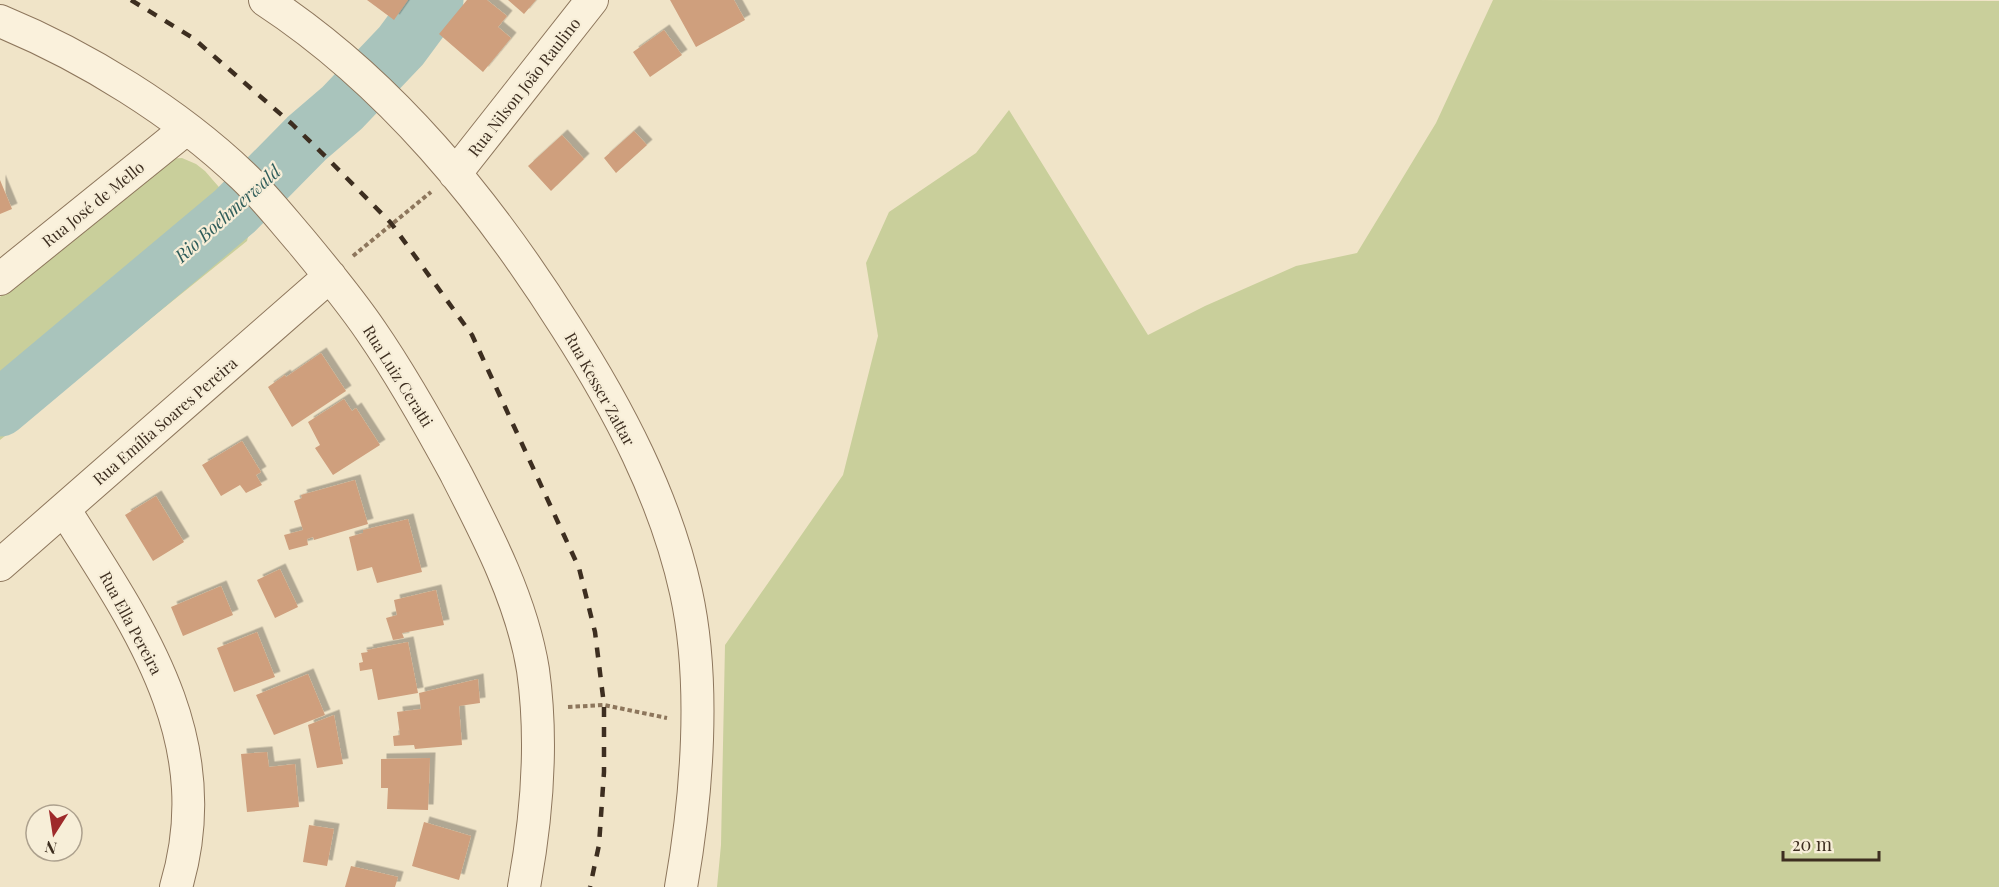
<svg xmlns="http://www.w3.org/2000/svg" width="1999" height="887" viewBox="0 0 1999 887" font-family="'Playfair Display',serif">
<defs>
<filter id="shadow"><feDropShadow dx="5.5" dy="-5.5" stdDeviation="0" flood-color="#0004"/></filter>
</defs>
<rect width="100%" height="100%" fill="#f0e4c8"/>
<path fill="#c9cf9b" d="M1493,0L1999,1V887H717L721,845L725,645L843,475L878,336L866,263L889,212L976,153L1009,110L1148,335L1205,306L1296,266L1357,253L1436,123Z
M182,158L196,164L205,171L251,224L247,241L0,440V297L162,159Z"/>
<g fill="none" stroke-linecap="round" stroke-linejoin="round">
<path stroke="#a9c4bc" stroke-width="57" d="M0,408L235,211L307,138L342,108L401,46L435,0"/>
</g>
<path fill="#cf9f7d" filter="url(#shadow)" d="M367,0H408L394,20Z
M467,0H487L507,16L498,27L511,38L483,72L439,34Z
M508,0H536L524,14Z
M670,0H734L745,20L696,47Z
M664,30L682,55L650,77L633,52Z
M634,131L647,145L616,173L604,158Z
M562,135L584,159L551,191L528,166Z
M0,180L12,209L0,214Z
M321,353L346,391L292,427L268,387L285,375L286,377Z
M344,399L352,411L356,408L380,445L333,475L315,448L320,445L308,422Z
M242,441L261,472L256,475L262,485L246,493L240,485L221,496L202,465Z
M355,480L368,524L314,540L313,537L307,539L308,545L289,550L284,535L303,530L294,501L302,498L301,495Z
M156,496L184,542L153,561L125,515Z
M408,519L422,572L377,583L372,567L357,571L349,537L363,533V530Z
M280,569L298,607L275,618L257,580Z
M221,586L233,615L183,636L171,607Z
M436,590L444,625L402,633L404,638L393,640L386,618L397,615L394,600Z
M257,632L275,677L234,692L217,648Z
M408,642L418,693L378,700L372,669L360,671L359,663L363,662L361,653L368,652L367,650Z
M308,674L325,715L274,735L256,695Z
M478,679L480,703L459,706L462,745L415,749L414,745L394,746L393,736L400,735L397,712L421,709L419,693Z
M334,715L343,764L317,768L308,725Z
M267,752L269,767L295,764L299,807L247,812L241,754Z
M430,758L428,810L387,809L388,788H381V759Z
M424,822L471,836L459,880L412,866Z
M309,825L334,829L327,866L303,862Z
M351,866L398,877L395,887H345Z"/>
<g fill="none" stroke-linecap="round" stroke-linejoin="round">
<g stroke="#8d765c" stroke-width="34">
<path id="minor" d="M265,0C390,82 487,202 566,327C618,408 665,497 686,592C706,683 697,796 681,887
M0,21C85,56 176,112 243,176C264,196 282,219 301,241C325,270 350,300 371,331C402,376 429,424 455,472C487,534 522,601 533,670C543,741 537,816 524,887
M455,174L592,0
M0,279L186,129
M64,509C139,627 220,740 176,887
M0,565L330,276"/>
</g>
<path stroke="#8d765c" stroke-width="4" stroke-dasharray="4.5 3" stroke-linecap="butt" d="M353,256L431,192
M568,707L604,705L667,718"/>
<use href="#minor" stroke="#faf1dc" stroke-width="32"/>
<path stroke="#3d2e20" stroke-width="4.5" stroke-dasharray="10 10" stroke-linecap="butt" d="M131,0L193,38L292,124L327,158L391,223L472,335L579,568L595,632L604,705V772L599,845L590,887"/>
</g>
<g text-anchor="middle" stroke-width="4.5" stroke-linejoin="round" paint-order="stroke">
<g font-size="16" fill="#3d2e20" stroke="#f7eed8">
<text transform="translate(524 87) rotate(-52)" y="6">Rua Nilson João Raulino</text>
<text transform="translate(93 204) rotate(-39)" y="6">Rua José de Mello</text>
<text transform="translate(398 376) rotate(58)" y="6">Rua Luiz Ceratti</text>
<text transform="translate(600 389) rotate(61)" y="6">Rua Kesser Zattar</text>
<text transform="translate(165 421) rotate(-41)" y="6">Rua Emília Soares Pereira</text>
<text transform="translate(131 623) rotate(62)" y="6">Rua Ella Pereira</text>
</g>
<g font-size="18" font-style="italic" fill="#2f5d5a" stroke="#f7eed8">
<text transform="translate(228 214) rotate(-42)" y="6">Rio Boehmerwald</text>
</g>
</g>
<g transform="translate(54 833) rotate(192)"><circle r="28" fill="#f7eed8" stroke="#ada18e" stroke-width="1.5"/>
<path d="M0-4.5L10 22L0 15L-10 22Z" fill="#9e2a2b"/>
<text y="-9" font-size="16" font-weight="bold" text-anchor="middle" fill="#3d2e20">N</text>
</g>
<path d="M1783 851v9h96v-9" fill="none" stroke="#3d2e20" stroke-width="3"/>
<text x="1792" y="851" font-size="18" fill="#3d2e20" stroke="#f7eed8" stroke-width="4.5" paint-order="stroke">20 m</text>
</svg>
